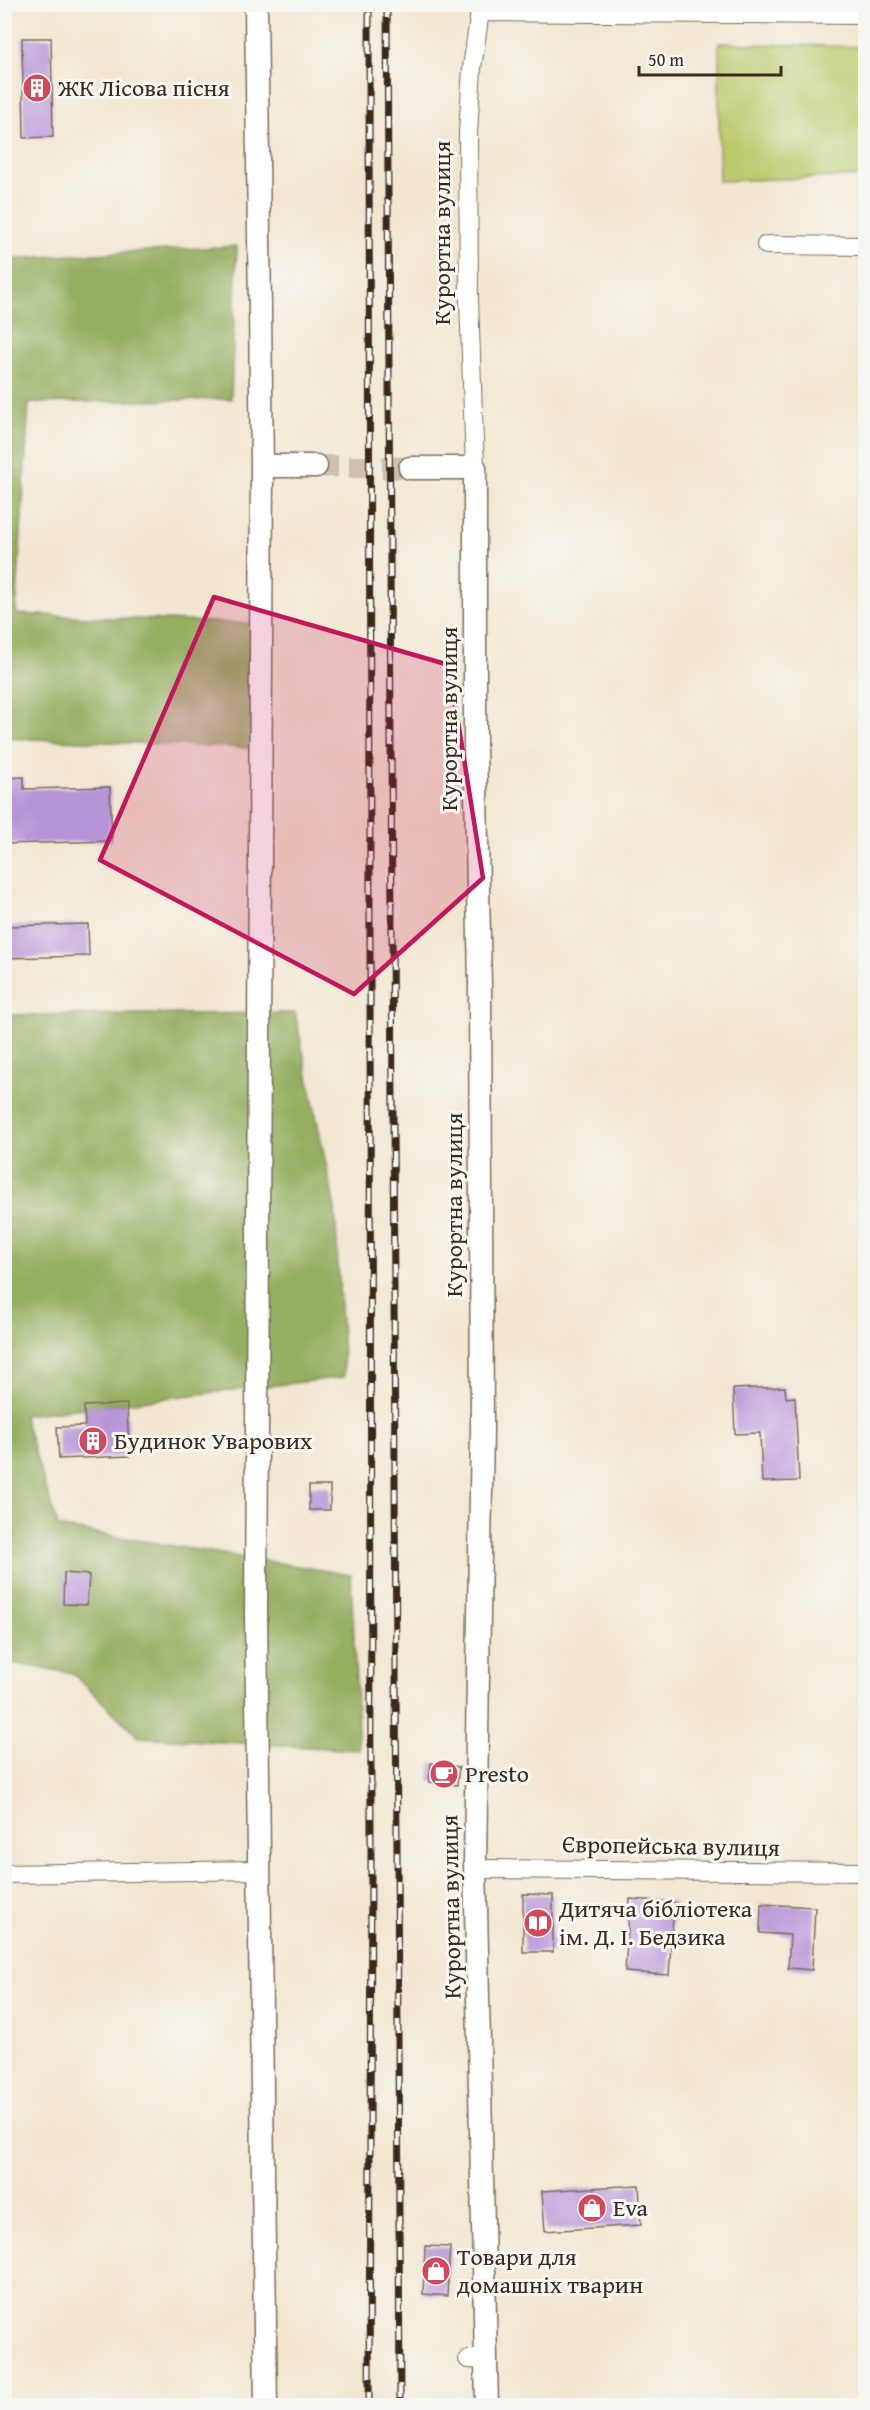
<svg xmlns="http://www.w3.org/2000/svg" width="870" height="2410" viewBox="0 0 870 2410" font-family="'Gentium Book Plus',serif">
<rect width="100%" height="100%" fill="#f6f6f2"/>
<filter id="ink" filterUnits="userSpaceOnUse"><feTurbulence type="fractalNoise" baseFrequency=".0167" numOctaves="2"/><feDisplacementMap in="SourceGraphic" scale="12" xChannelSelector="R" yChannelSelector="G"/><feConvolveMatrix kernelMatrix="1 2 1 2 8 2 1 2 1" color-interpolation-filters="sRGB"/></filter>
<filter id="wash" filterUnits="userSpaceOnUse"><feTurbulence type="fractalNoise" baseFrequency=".008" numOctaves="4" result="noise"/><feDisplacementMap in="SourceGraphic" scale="24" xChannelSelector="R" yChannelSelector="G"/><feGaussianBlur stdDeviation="1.35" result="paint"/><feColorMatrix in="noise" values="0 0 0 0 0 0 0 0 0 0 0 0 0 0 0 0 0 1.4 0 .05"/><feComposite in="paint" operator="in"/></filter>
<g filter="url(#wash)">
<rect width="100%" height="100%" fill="#f2e6d0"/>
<path fill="#bcca6d" stroke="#7c7a46" stroke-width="1.5" d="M719,43L864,47L865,176L719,181Z"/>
<path fill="#95ae60" stroke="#686c3f" stroke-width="1.5" d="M237,246L231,399L29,403L16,614L262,624L255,748L5,738V259Z
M295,1013L335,1208L344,1377L23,1415L58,1527L351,1575L359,1750L139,1737L72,1673L5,1662L4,1015Z"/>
<g id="blocks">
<path fill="#b794d8" d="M22,38H51L53,137L24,138Z
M24,777V789L110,787L112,841L4,844V778Z
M88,924L89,956L4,958V926Z
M785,1387L786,1398L795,1397L799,1481L762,1482L760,1433L735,1434L733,1389Z
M127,1404L129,1456L59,1459L57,1427L85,1426L84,1406Z
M309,1486H330V1510H309Z
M64,1573L89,1575L87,1605L63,1604Z
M431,1763L459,1767L457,1785L429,1782Z
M523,1894L553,1895V1952H523Z
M630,1899L674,1902L669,1975L625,1972Z
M761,1904L815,1907L812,1970L788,1968L790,1935L760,1933Z
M639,2185L641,2225L545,2231L542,2191Z
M425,2246L450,2247L447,2296L423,2294Z"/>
</g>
</g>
<g filter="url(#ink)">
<use href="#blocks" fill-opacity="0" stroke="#7b6c5c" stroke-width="1.5"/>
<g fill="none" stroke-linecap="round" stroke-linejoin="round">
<path stroke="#cdc0ac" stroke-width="22" stroke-dasharray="22 11" stroke-linecap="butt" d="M316,466L410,468"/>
<g stroke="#7b6c5c" stroke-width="20">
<path id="minor" d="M481,12L866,15
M766,245L866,246
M475,468L469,300L468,133L472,68L481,4
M476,1869L866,1872
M4,1874L259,1870
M468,2359L486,2360"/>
</g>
<g stroke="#7b6c5c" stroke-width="25">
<path id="tertiary" d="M256,4L262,466L256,1617L266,2406
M262,466H316
M410,468H475V744L480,985L482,1428L475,1862L487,2406"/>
</g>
<use href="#minor" stroke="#fff" stroke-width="18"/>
<use href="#tertiary" stroke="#fff" stroke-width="22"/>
<g stroke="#3b2a1e" stroke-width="7">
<path id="rail" d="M387,4L400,2406
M369,2406L371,1863L369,4"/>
</g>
<use href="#rail" stroke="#f6f6f2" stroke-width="4.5" stroke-dasharray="14" stroke-linecap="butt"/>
</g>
</g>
<path fill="#c2185b" fill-opacity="0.2" stroke="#c2185b" stroke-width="4.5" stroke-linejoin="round" d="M214,597L449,665L483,878L354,994L100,860Z"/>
<defs>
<g id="building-disc" transform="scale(1.5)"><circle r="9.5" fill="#d1495b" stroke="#f6f6f2"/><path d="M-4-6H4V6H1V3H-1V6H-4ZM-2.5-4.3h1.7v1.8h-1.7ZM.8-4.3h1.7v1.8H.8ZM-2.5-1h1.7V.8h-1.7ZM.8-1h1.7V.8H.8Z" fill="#fff"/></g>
<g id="cafe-disc" transform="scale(1.5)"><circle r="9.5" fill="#d1495b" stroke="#f6f6f2"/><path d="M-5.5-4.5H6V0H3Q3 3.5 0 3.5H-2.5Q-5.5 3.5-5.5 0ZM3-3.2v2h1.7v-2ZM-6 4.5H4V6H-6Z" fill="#fff"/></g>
<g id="library-disc" transform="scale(1.5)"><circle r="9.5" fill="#d1495b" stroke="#f6f6f2"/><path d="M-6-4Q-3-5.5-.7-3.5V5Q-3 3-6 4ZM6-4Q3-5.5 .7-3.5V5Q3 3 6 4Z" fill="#fff"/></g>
<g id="shop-disc" transform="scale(1.5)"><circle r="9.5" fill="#d1495b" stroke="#f6f6f2"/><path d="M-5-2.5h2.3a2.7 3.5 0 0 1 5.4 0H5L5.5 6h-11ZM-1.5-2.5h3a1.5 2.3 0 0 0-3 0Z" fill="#fff"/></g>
</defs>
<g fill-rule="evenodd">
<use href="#building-disc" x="37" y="88"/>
<use href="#building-disc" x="93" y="1441"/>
<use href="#cafe-disc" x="444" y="1774"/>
<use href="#library-disc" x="538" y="1923"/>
<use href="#shop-disc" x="592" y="2208"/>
<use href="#shop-disc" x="436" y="2271"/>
</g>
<g text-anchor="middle" stroke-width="6" stroke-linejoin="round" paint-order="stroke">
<g font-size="24" fill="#3b2a1e" stroke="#f6f6f2" text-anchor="start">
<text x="58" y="96">ЖК Лісова пісня</text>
<text x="114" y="1449">Будинок Уварових</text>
<text x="465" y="1782">Presto</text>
<text x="559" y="1917">Дитяча бібліотека<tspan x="559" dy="28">ім. Д. І. Бедзика</tspan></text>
<text x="613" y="2216">Eva</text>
<text x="457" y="2265">Товари для<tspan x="457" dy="28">домашніх тварин</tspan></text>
</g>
<g font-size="24" fill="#3b2a1e" stroke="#f6f6f2">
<text transform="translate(442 233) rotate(-90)" y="8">Курортна вулиця</text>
<text transform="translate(449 719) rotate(-90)" y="8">Курортна вулиця</text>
<text transform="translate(454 1205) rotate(-90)" y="8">Курортна вулиця</text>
<text transform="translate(671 1846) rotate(1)" y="8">Європейська вулиця</text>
<text transform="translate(451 1907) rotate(-91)" y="8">Курортна вулиця</text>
</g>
</g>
<rect width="870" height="2410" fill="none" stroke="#f6f6f2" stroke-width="24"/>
<path d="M639 66v9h142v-9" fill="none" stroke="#3b2a1e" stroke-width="3"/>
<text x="648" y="66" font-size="18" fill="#3b2a1e" stroke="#f6f6f2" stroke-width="4.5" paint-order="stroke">50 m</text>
</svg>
